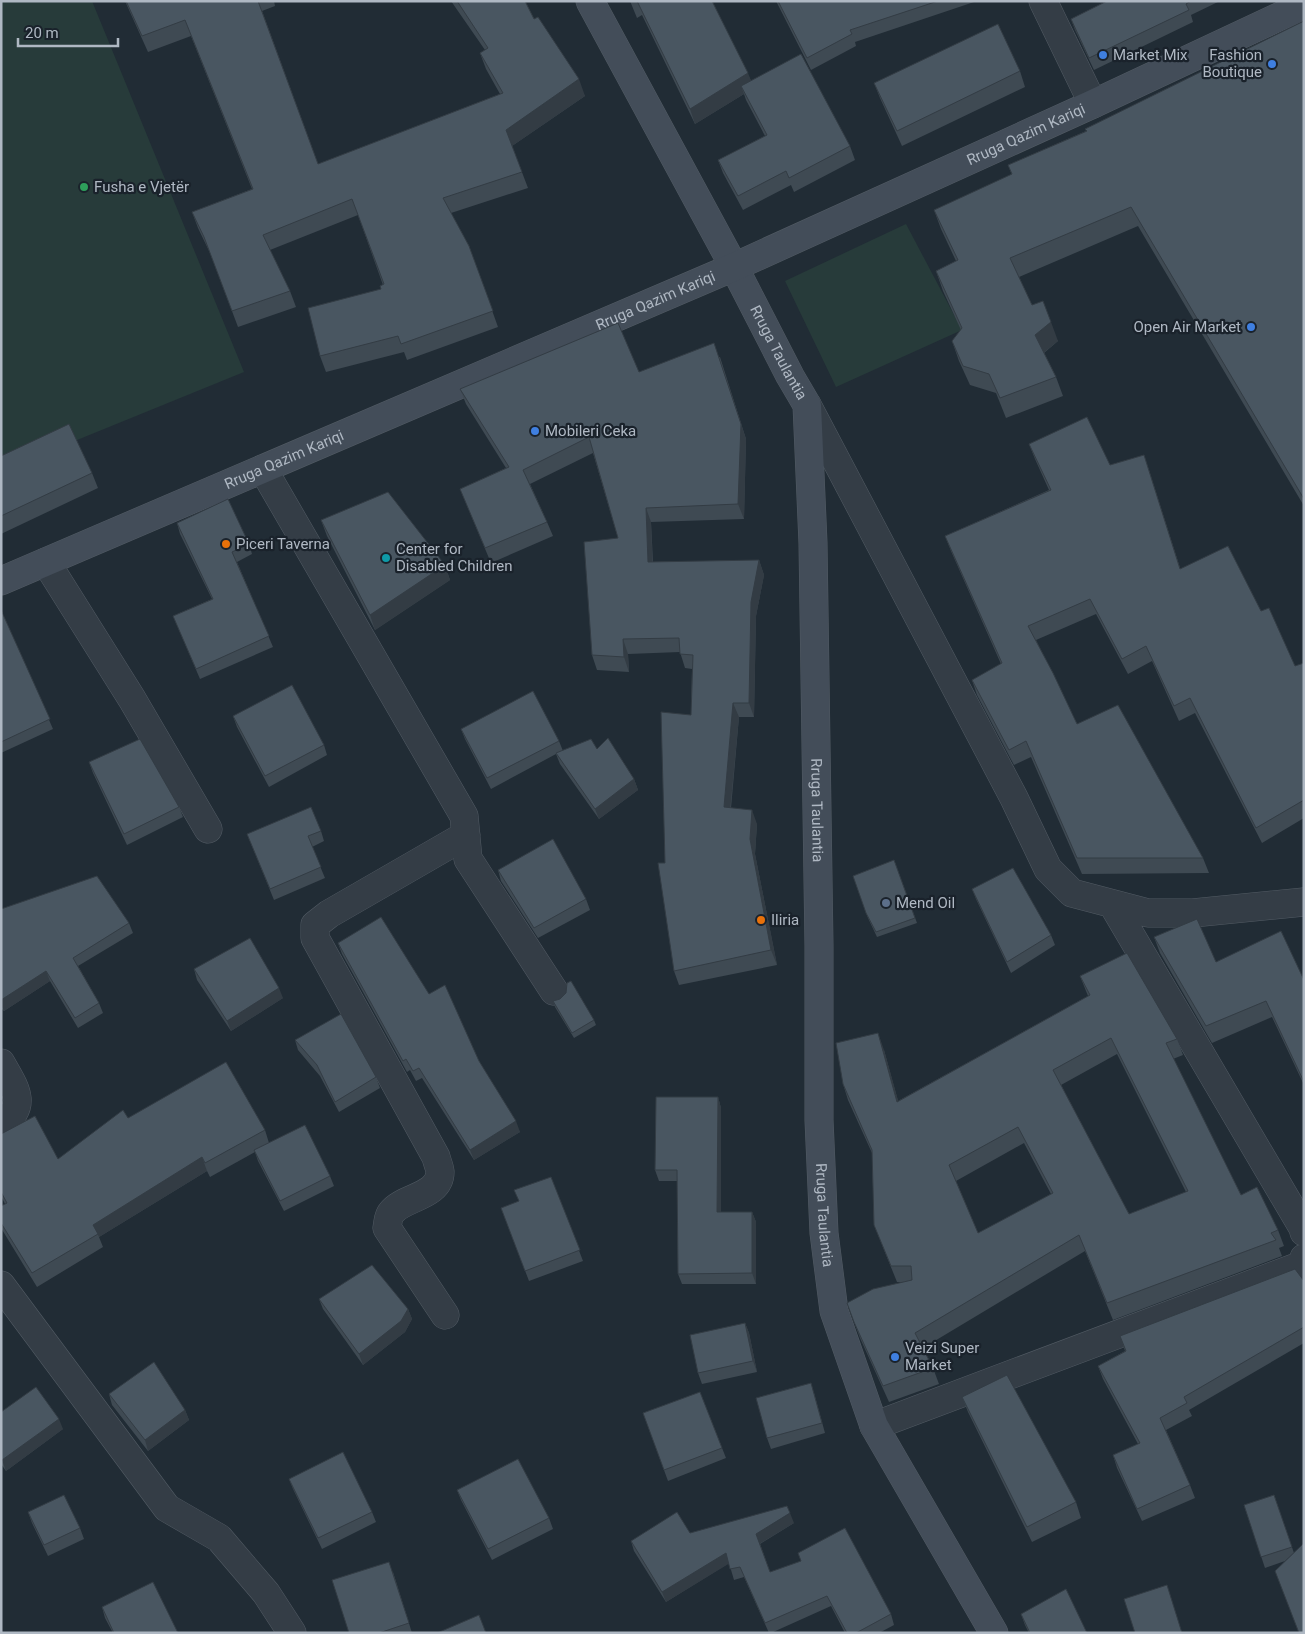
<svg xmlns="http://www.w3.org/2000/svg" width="1305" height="1634" viewBox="0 0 1305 1634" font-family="Roboto,sans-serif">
<rect width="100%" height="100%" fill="#212c35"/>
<path fill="#273b3a" d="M1,1H92L244,372L1,471Z
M906,224L962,330L836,387L785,281Z"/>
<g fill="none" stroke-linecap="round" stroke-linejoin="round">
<g stroke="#525b64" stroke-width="29">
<path id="street" d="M1043,1L1093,104
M807,405L1014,798L1048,869L1072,893L1148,913H1193L1304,902
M263,469L464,816L468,859L554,991
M46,562L132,699L208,829
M1113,905L1303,1228L1304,1232
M1,1063C15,1088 29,1105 1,1126
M1,1285L167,1508L219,1538L266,1593L292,1633
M445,1315L387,1228C388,1223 388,1216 391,1213C402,1197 440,1197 440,1172C440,1168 437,1162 436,1157L315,938V925L329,914L466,835
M874,1426L1302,1265L1304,1258"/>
</g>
<g stroke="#525b64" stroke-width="29">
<g id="secondary">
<path id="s1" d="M590,1L734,267L790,376L807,405L813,543L819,946V1120L824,1233L834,1311L874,1426L994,1633"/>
<path id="s2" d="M1,581L734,267L1093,104L1304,5"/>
</g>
</g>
<use href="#street" stroke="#343d46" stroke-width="28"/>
<use href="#secondary" stroke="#434d59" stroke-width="28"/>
</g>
<path fill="#3f4a53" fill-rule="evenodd" d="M125,1H274L275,6L262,11L318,164L500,94L486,69L480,53L485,50L451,1H525L534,19L585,96L512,146L528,188L451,213L469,246L498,327L407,360L404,352L326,372L320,356L381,289L383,285L358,215L270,250L290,291L296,307L238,327L210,253L198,228L192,212L252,189L191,36L148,52Z
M630,1H712L751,81L850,146L855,160L794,192L791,185L743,210L723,173L718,160L765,136L746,100L744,94L695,124L642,15L637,18Z
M776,1H977L855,42L856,46L811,70Z
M1107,1H1220L1191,15L1193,22L1094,70L1075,30L1071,19Z
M1304,21V506L1138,226L1019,277L1032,305L1058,341L1044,353L1056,377L1063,396L1006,418L996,393L970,385L959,361L952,341L961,330L943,291L936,271L956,261L941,229L934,210L1012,175L1008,165L1086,131L1085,129Z
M1020,71L1025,87L902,146L880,98L874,83Z
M720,357L746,439L744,519L651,522L653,562L759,560L764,575L756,616L754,717H739L731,808L757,824L755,854L777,965L679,985L674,971L665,863L691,715L692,669L685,668L680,652L628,654L629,672L597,670L592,655L618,538L593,453L530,484L547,522L553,536L491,563L460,489L506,468L466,404L460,389L639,372Z
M1029,444L1110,465L1144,455L1180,568L1261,611L1295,666L1304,663V818L1262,843L1195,713L1179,721L1152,661L1128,674L1096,614L1036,640L1077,724L1203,858L1209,873L1082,874L1031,757L1014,765L977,695L972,680L1001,664L951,551L945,536L1049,490L1035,459Z
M1,456L92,473L98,488L1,534Z
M321,520L445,565L450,580L375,630L327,536Z
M177,523L249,544L252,554L237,562L273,647L200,679L173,616L212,599L180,534Z
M1,610L53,729L1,753Z
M233,716L324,745L327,755L269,787L237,727Z
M461,729L559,741L563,751L597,749L634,779L638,790L599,819L560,764L556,754L491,789L465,739Z
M89,762L179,807L183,817L127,845L93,773Z
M321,831L324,841L312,847L325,878L274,900L247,834Z
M894,860L917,923L877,937L868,918L853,876Z
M498,870L586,899L590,910L538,938L501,881Z
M972,889L1051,935L1055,945L1011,973L976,899Z
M1,909L129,923L133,933L78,966L99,1003L103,1013L78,1028L50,981L4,1011L1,1008Z
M1154,937L1216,962L1304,980V1085L1272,1017L1212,1043L1160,953Z
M338,943L429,994L479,1061L520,1132L474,1160L422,1078L416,1081L410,1070L407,1072L342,954Z
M194,969L283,998L231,1031L197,980Z
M1080,976L1177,1039L1183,1055L1173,1059L1241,1195L1278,1230L1284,1246L1279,1248L1282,1256L1113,1320L1085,1251L923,1348L933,1368L939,1384L889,1402L860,1338L847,1303L904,1282H897L874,1225L872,1153L848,1100L843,1084L884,1050L898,1101L1088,996ZM1117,1054L1186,1192L1129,1214L1061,1085ZM1024,1143L1051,1194L978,1233L956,1181Z
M566,993L594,1020L596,1025L574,1038L555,1007L553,1001L560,999Z
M295,1040L376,1077L380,1088L339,1112L320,1076L298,1050Z
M718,1097L721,1108V1212H752L756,1222V1284H682L678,1274L677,1181H659L655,1170Z
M128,1118L265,1130L269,1143L330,1176L334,1186L284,1211L258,1161L255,1152L210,1177L207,1171L99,1237L103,1247L37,1287L1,1228V1206L5,1204L1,1196V1134L58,1159Z
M551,1177L583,1261L529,1281L501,1208L518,1202Z
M1304,1281V1343L1189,1410L1192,1416L1166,1430L1190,1485L1195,1498L1142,1521L1117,1468L1113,1455L1138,1444L1103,1379L1098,1366L1125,1351L1120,1336Z
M319,1299L408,1309L412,1319L405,1332L363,1365L323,1309Z
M745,1323L749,1333L757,1372L702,1384L698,1373Z
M700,1392L726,1458L668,1481L643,1413Z
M814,1393L825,1433L771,1449L767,1438Z
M109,1394L185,1410L189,1420L148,1451L112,1405Z
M962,1397L1076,1502L1081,1518L1032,1542L968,1412Z
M1,1412L63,1429L6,1471L1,1464Z
M289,1479L372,1512L376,1522L322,1549L293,1489Z
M457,1490L549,1518L553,1529L492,1560L461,1500Z
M1274,1495L1294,1553L1285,1561L1265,1568L1244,1505Z
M28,1512L80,1528L84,1539L48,1556L32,1523Z
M794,1523L760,1544L770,1572L891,1614L894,1625L879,1633H845L831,1606L771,1633H769L744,1577L734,1580L729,1563L666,1602L634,1551L631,1541L690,1533Z
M393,1572L412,1633H349Z
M102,1607L178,1633H113L105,1618Z
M1021,1614L1087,1633H1029L1025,1625Z"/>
<path fill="#333c44" d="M748,73L754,88L741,86L744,94L695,124L690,109Z
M579,79L585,96L512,146L506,130Z
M1051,322L1058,341L1042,354L1035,335Z
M714,343L746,439L744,519L738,504Z
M1144,455L1149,470L1185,584L1180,569Z
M646,508L651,522L653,576L648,562Z
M759,560L764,575L756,616L754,717L749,703L751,602Z
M445,565L450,580L375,630L370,615Z
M623,639L628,654L629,672L624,657Z
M733,703L739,717L729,822L724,807Z
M634,779L638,790L599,819L595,809Z
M752,810L757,824L755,854L777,965L771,950L750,839Z
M46,971L50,981L4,1011L1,1005V1000Z
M279,988L283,998L231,1031L227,1021Z
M878,1033L884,1050L903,1118L897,1102Z
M718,1097L721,1108V1223L717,1212Z
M516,1121L520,1132L474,1160L470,1150Z
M202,1157L207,1171L99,1237L93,1225Z
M752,1212L756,1222V1284L752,1273Z
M408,1309L412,1319L405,1332L363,1365L359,1354Z
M745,1323L749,1333L757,1372L753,1361Z
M185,1410L189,1420L148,1451L145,1440Z
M59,1419L63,1429L6,1471L2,1460Z
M790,1513L794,1523L759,1544L756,1534Z
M726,1553L730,1563L666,1602L662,1592Z"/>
<path fill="#495661" stroke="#333c44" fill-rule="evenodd" d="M126,1H258L318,164L503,93L480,53L488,48L457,1H525L534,19L538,17L579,79L506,130L522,172L443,198L469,246L493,311L401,344L398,336L320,356L308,308L381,289L380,286L384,284L352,199L263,235L290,291L232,311L204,237L192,212L253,189L185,20L142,36Z
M637,1H712L748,73L690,109Z
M778,1H938L850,30L852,34L807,58Z
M1107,1H1191L1186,4L1189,10L1089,58L1071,19Z
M1304,21V499L1131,207L1010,258L1032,305L1043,301L1051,322L1035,335L1056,377L1000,398L989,374L963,366L952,341L962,328L936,271L958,260L934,210L1012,174L1008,165L1087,131L1085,129Z
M998,24L1020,71L897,131L874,83Z
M801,54L850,146L789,178L786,171L738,196L718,160L767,135L741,86Z
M618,323L639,372L714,343L741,424L738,504L646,508L648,562L759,560L751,602L749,703H733L724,807L752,810L750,839L771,950L674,971L658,863H665L661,712L691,715L693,655L680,654L679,638L623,639L624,657L592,655L584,542L618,538L589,437L523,470L547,522L485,548L460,489L509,467L460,389Z
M1087,417L1110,465L1144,455L1180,569L1228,546L1261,611L1269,608L1295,666L1304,663V800L1256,828L1190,698L1174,706L1146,646L1122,659L1090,599L1028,626L1053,673L1077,724L1118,705L1203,858H1077L1026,741L1009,750L972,680L1002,663L945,536L1051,490L1029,444Z
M69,424L92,473L1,516V456Z
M388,492L445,565L370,615L321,520Z
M228,499L249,544L232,552L269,636L196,669L173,616L213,599L177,523Z
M1,610L50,719L1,742Z
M292,685L324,745L265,776L233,716Z
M533,691L559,741L487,778L461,729Z
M608,738L634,779L595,809L556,753L591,739L597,749Z
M140,739L179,807L124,834L89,762Z
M311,807L321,831L308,836L321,867L270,889L247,834Z
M553,839L586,899L534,928L498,870Z
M894,860L915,918L876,932L866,913L853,876Z
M1013,868L1051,935L1007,962L972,889Z
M97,876L129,923L73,958L99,1003L75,1018L46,971L1,1000V909Z
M381,917L429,994L445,985L479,1061L516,1121L470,1150L419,1068L413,1071L406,1059L403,1061L338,943Z
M1197,919L1216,962L1281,931L1304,980V1082L1266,1001L1206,1026L1154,937Z
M250,938L279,988L227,1021L194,969Z
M1127,953L1177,1039L1166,1043L1241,1195L1257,1187L1278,1230L1271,1233L1276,1240L1107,1303L1079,1235L915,1333L933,1368L883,1386L854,1322L847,1303L873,1289L912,1280L911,1266H891L874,1225L872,1150L843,1084L836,1043L878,1033L897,1102L1090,995L1080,976ZM1111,1038L1188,1191L1129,1214L1053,1070ZM1018,1127L1053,1193L978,1233L949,1165Z
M571,981L594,1020L572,1033L553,1001L560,999L566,993L567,983Z
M341,1014L376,1077L335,1102L317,1065L295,1040Z
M226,1062L265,1130L205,1163L202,1157L93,1225L98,1234L32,1273L1,1223V1206L7,1203L1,1192V1134L35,1116L58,1159L123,1110L128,1118Z
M656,1097H718L717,1212H752V1273L678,1274L677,1170H655Z
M305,1125L330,1176L280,1201L254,1150Z
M551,1177L580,1250L525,1271L501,1208L519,1201L514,1190Z
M372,1265L408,1309L401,1321L359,1354L319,1299Z
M1295,1269L1304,1281V1327L1184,1397L1187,1403L1160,1418L1190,1485L1137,1509L1113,1455L1140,1443L1098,1366L1126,1351L1120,1336Z
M745,1323L753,1361L698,1373L690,1335Z
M154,1362L185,1410L145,1440L109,1394Z
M1007,1375L1076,1502L1027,1527L962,1397Z
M811,1383L822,1423L767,1438L756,1398Z
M36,1387L59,1419L2,1460L1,1459V1412Z
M700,1392L722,1448L664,1470L643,1413Z
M343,1452L372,1512L318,1538L289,1479Z
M518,1459L549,1518L488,1549L457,1490Z
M64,1495L80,1528L44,1545L28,1512Z
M1274,1495L1292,1547L1261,1557L1244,1505Z
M787,1506L790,1513L756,1534L770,1572L801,1561L798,1553L845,1528L891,1614L856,1633H847L827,1596L765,1623L740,1567L730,1569L726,1553L662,1592L631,1541L677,1512L690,1533Z
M1304,1543V1633H1299L1275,1571Z
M389,1562L409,1623L379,1633H349L332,1580Z
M153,1582L178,1633H114L102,1607Z
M1167,1585L1182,1633H1135L1124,1599Z
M1066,1589L1087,1633H1030L1021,1614Z
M479,1615L486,1633H437Z"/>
<g fill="#3f7fe0" stroke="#1a222b" stroke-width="2">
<circle cx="1103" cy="55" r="5"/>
<circle cx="1272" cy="64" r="5"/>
<circle cx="1251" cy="327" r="5"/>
<circle cx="535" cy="431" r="5"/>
<circle cx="895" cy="1357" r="5"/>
</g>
<circle fill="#2e9e5b" stroke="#1a222b" stroke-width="2" cx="84" cy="187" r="5"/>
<g fill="#e8710a" stroke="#1a222b" stroke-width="2">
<circle cx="226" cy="544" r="5"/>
<circle cx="761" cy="920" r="5"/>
</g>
<circle fill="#0f9aa8" stroke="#1a222b" stroke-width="2" cx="386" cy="558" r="5"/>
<circle fill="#5c6f8a" stroke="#1a222b" stroke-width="2" cx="886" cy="903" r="5"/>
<g text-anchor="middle" stroke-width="4.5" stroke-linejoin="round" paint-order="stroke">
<g font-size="15" fill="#afb8c3" stroke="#1a222b" text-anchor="start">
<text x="1113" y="60">Market Mix</text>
<text x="1262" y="60" text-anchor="end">Fashion<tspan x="1262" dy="17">Boutique</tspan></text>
<text x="94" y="192">Fusha e Vjetër</text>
<text x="1241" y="332" text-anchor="end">Open Air Market</text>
<text x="545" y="436">Mobileri Ceka</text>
<text x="236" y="549">Piceri Taverna</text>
<text x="396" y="554">Center for<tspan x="396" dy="17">Disabled Children</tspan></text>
<text x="896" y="908">Mend Oil</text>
<text x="771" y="925">Iliria</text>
<text x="905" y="1353">Veizi Super<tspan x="905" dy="17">Market</tspan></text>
</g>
<g font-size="15" fill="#afb8c3" stroke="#1a222b">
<text dy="5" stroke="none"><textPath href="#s2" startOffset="1118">Rruga Qazim Kariqi</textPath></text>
<text dy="5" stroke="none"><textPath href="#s2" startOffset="712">Rruga Qazim Kariqi</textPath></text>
<text dy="5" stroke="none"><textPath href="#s1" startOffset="399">Rruga Taulantia</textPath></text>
<text dy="5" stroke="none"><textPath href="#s2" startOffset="308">Rruga Qazim Kariqi</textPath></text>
<text dy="5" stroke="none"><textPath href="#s1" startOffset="864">Rruga Taulantia</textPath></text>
<text dy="5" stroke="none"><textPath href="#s1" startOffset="1269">Rruga Taulantia</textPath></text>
</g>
</g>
<rect width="1305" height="1634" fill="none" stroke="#afb8c3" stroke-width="5"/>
<path d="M18 38v8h100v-8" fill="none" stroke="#afb8c3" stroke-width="2.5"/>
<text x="25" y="38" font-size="15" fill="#afb8c3" stroke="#1a222b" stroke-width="4" paint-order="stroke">20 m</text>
</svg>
